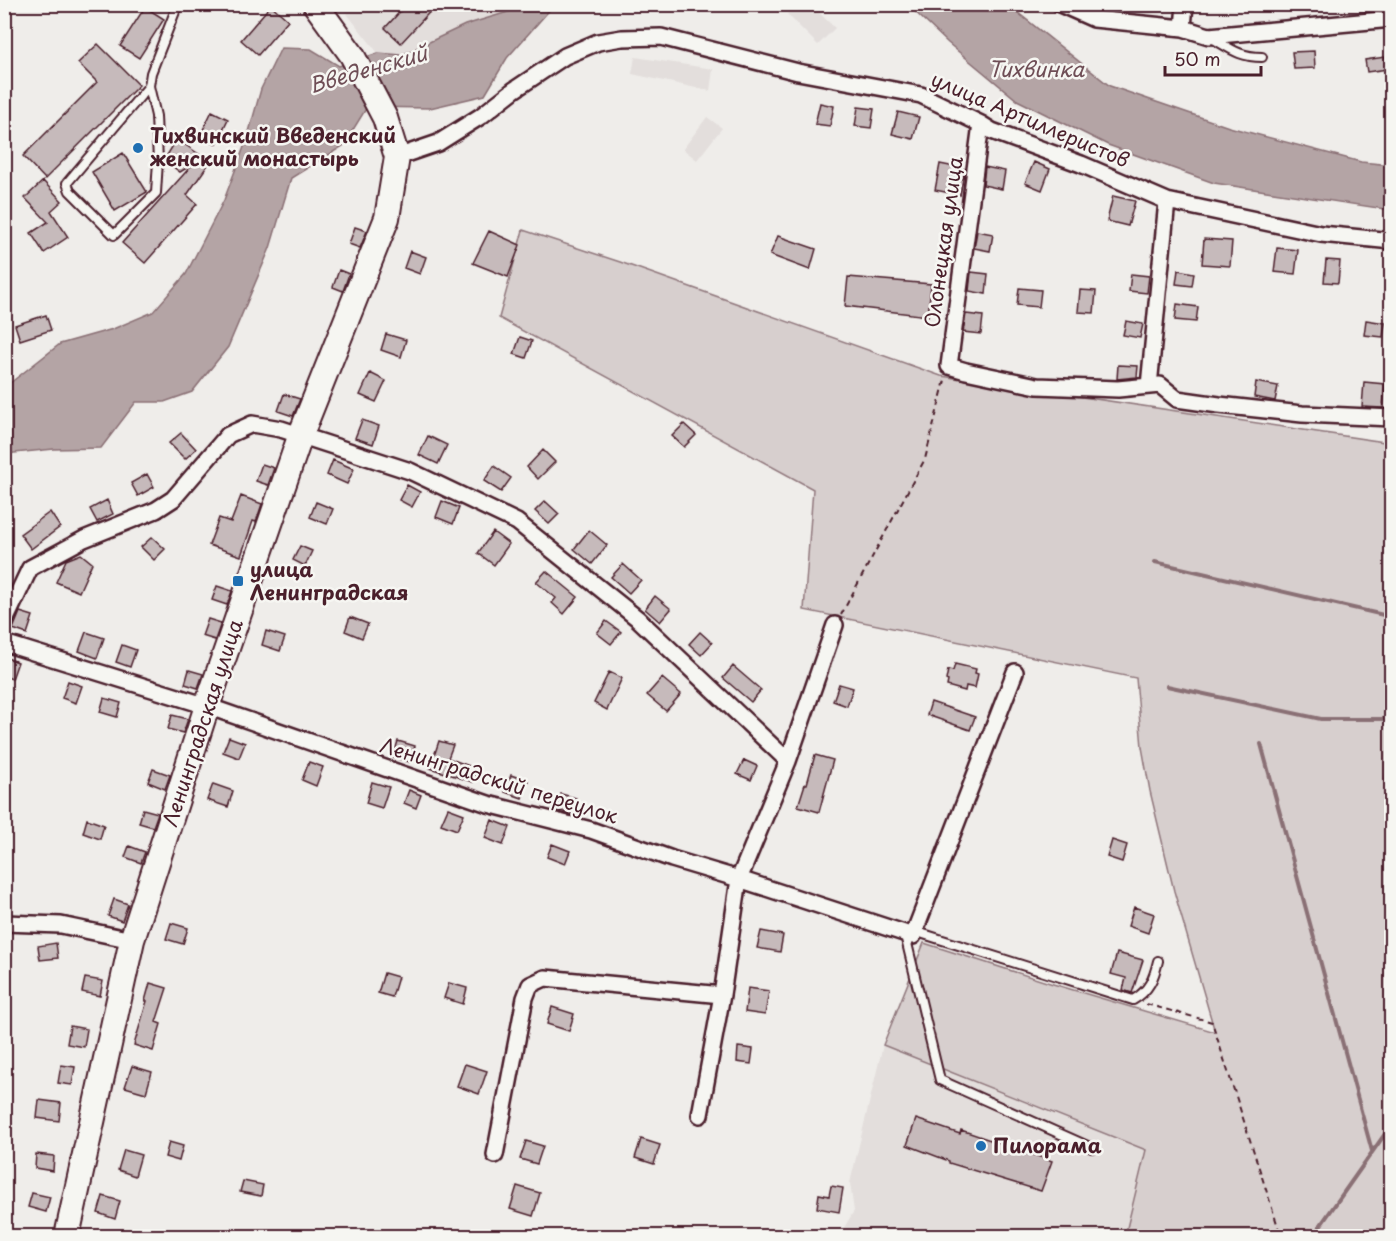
<svg xmlns="http://www.w3.org/2000/svg" width="1396" height="1241" viewBox="0 0 1396 1241" font-family="'Playpen Sans',sans-serif">
<rect width="100%" height="100%" fill="#efedea"/>
<filter id="ink" filterUnits="userSpaceOnUse"><feTurbulence type="fractalNoise" baseFrequency=".0167" numOctaves="2"/><feDisplacementMap in="SourceGraphic" scale="12" xChannelSelector="R" yChannelSelector="G"/><feConvolveMatrix kernelMatrix="1 2 1 2 8 2 1 2 1" color-interpolation-filters="sRGB"/></filter>
<g filter="url(#ink)">
<path fill="#e3dedc" d="M797,4L811,5L835,28L818,45L787,14Z
M340,5H531L465,25L402,55L378,53Z
M635,57L713,69L710,91L632,74Z
M707,117L722,128L697,160L683,149Z
M883,1045L1146,1150L1125,1236H839L854,1211L850,1183Z"/>
<path fill="#d7cfce" stroke="#90777c" stroke-width="1.5" d="M523,230L620,262L941,376L1391,443V1236H1125L1146,1150L883,1045L924,943L1053,984L1215,1032L1174,891L1150,791L1142,747L1136,678L804,610L813,489L499,318Z"/>
<path fill="#b4a4a5" stroke="#8a6f74" stroke-width="1.5" d="M531,5H554L507,58L485,95L430,108L367,107L343,146L291,178L270,248L228,347L192,392L164,402H136L101,448L54,449L5,454V387L60,344L113,329L153,312L186,274L224,200L247,139L261,89L281,48L311,49L339,66L378,53L402,55L465,25Z
M908,5H1008L1110,86L1229,127L1361,162L1391,165V210L1214,183L1108,145L1017,100L948,43Z"/>
<g fill="none" stroke-linecap="round" stroke-linejoin="round">
<path stroke="#8a6f74" stroke-width="4" d="M1155,562L1392,617
M1167,686L1321,719H1392
M1392,737L1386,781L1392,813
M1261,744L1372,1151
M1313,1236L1392,1124"/>
</g>
<path fill="#c6babb" stroke="#4a1f2b" stroke-width="1.5" d="M407,4H437L401,43L385,28Z
M271,5L288,20L258,55L241,40Z
M145,7L164,19L139,58L120,46Z
M98,44L139,85L45,179L23,156L97,82L78,63Z
M1314,51L1315,68L1294,69L1292,52Z
M1385,57L1387,69L1367,72L1365,60Z
M820,103L834,106L830,126L815,124Z
M858,107L874,109L871,128L855,126Z
M212,111L228,119L216,144L200,136Z
M898,112L919,117L913,139L892,134Z
M177,139L210,162L187,195L197,204L145,263L122,243L193,164L180,172L164,160Z
M123,153L147,192L115,211L92,172Z
M1034,162L1050,169L1042,190L1025,183Z
M940,164L965,169L960,195L935,190Z
M985,167L1005,171L1002,189L983,185Z
M43,181L62,201L51,211L68,237L44,253L31,233L48,222L25,198Z
M1113,196L1135,201L1128,226L1107,221Z
M355,227L367,231L360,248L349,244Z
M489,231L520,245L508,277L473,263Z
M977,231L993,234L990,251L974,248Z
M778,236L816,249L810,270L770,255Z
M1204,239L1232,241L1230,266L1202,264Z
M1277,248L1298,250L1295,274L1274,272Z
M410,251L426,257L420,274L404,268Z
M1326,260L1340,261L1338,283L1324,282Z
M339,270L349,274L343,291L333,287Z
M1178,270L1194,273L1192,286L1176,284Z
M971,272L988,274L986,294L969,291Z
M1131,274L1149,276L1147,293L1129,291Z
M848,277L931,284L928,316L845,306Z
M1019,288L1041,290L1039,307L1017,305Z
M1080,290L1096,291L1094,313L1078,312Z
M1177,304L1198,307L1196,322L1175,320Z
M966,314L983,316L981,334L963,332Z
M46,315L51,330L20,340L15,325Z
M1366,320L1385,323L1383,337L1364,335Z
M1126,321L1143,324L1140,338L1123,335Z
M386,334L406,340L401,357L381,350Z
M520,337L532,341L526,358L514,354Z
M1118,365L1138,366L1137,377L1117,379Z
M370,373L386,381L376,402L360,395Z
M1256,382L1278,386L1275,401L1254,397Z
M1364,382L1385,384L1383,408L1362,407Z
M284,394L300,399L293,416L278,411Z
M362,420L379,426L373,444L355,438Z
M684,424L696,435L684,447L672,436Z
M181,433L196,449L185,459L169,443Z
M428,436L447,445L438,464L419,455Z
M543,450L555,462L538,479L527,467Z
M333,460L354,469L347,484L327,475Z
M262,464L274,468L268,485L256,481Z
M494,466L511,478L501,492L484,481Z
M147,474L154,487L138,496L131,483Z
M407,485L420,492L412,507L399,500Z
M241,496L262,504L256,522L253,521L241,556L209,545L219,518L231,522Z
M107,500L113,514L97,522L90,509Z
M442,501L459,508L453,524L436,517Z
M545,501L559,514L549,524L535,511Z
M316,502L333,509L327,524L310,517Z
M50,512L60,527L31,549L20,534Z
M589,530L607,545L592,564L574,549Z
M493,532L509,544L494,565L478,553Z
M152,537L165,549L154,560L141,547Z
M300,546L312,551L305,566L293,560Z
M81,554L92,563L79,592L56,582L66,560Z
M623,564L641,580L629,593L611,577Z
M546,571L578,597L564,614L552,603L556,598L536,582Z
M217,586L232,591L227,605L212,600Z
M655,596L671,609L660,622L645,609Z
M20,612L33,616L27,634L13,629Z
M350,617L368,624L362,638L345,631Z
M208,619L221,623L215,640L202,636Z
M606,621L621,632L611,644L597,633Z
M266,631L285,637L280,651L262,645Z
M86,632L104,638L97,658L79,651Z
M700,632L712,643L701,655L689,644Z
M122,645L136,650L130,667L116,662Z
M4,657L18,662L12,679L4,676Z
M955,664L976,669L975,673L978,674L975,688L966,686L965,691L947,686L948,681L946,680L948,670L953,671Z
M733,666L761,690L751,702L723,678Z
M189,670L203,674L198,688L185,684Z
M609,672L622,678L607,710L594,703Z
M662,678L681,694L666,711L647,695Z
M68,681L82,686L76,703L62,698Z
M839,684L853,688L847,706L833,701Z
M104,698L121,703L117,717L100,712Z
M931,702L975,717L970,730L927,715Z
M172,715L188,719L183,733L168,729Z
M229,737L245,743L239,758L223,752Z
M398,741L415,746L410,762L393,757Z
M439,741L453,745L448,758L477,769L473,782L430,768Z
M815,755L833,760L819,812L798,806L805,784H807Z
M744,760L757,766L751,780L737,774Z
M309,762L323,767L316,786L302,780Z
M153,769L170,775L165,789L148,782Z
M511,775L528,781L522,798L505,792Z
M372,782L389,787L382,808L366,803Z
M213,784L233,791L228,807L207,800Z
M409,790L421,795L416,808L404,803Z
M561,794L576,798L571,814L556,810Z
M448,808L464,814L457,830L441,824Z
M143,809L158,813L153,827L139,823Z
M87,819L104,825L100,839L83,833Z
M492,820L510,827L503,845L485,838Z
M1112,840L1127,845L1122,862L1107,857Z
M552,844L570,851L565,864L547,857Z
M129,846L145,852L141,863L125,857Z
M114,899L128,904L122,921L108,916Z
M1134,907L1154,914L1148,933L1128,926Z
M171,923L188,928L183,944L166,939Z
M761,931L783,935L780,952L757,948Z
M56,943L58,958L40,960L38,946Z
M1117,953L1143,960L1132,993L1123,990L1126,978L1111,974Z
M384,973L398,977L392,997L378,993Z
M85,978L103,981L100,996L82,992Z
M150,983L167,988L156,1022L161,1024L153,1051L134,1045L147,1001H145Z
M449,983L467,988L463,1004L444,998Z
M748,988L769,991L765,1015L745,1012Z
M552,1007L574,1014L569,1031L547,1024Z
M70,1026L87,1029L84,1047L67,1044Z
M738,1047L753,1049L751,1064L737,1062Z
M465,1064L487,1071L479,1094L457,1086Z
M61,1065L75,1067L72,1085L58,1083Z
M132,1066L152,1072L146,1093L125,1087Z
M39,1100L61,1103L59,1121L37,1118Z
M916,1119L960,1134L961,1130L1052,1161L1041,1191L949,1163V1161L907,1145Z
M641,1139L660,1145L654,1164L635,1158Z
M526,1141L543,1146L537,1164L520,1159Z
M169,1142L183,1146L179,1161L165,1157Z
M124,1150L141,1155L135,1176L118,1170Z
M36,1154L54,1156L53,1171L35,1168Z
M243,1181L263,1185L261,1196L240,1192Z
M517,1186L540,1193L533,1216L510,1209Z
M831,1186L843,1188L839,1212L817,1208L819,1194L829,1196Z
M32,1193L50,1197L46,1212L28,1207Z
M103,1196L120,1201L115,1219L98,1213Z"/>
<g fill="none" stroke-linecap="round" stroke-linejoin="round">
<g stroke="#4a1f2b" stroke-width="12">
<path id="service" d="M1212,38C1231,49 1240,57 1262,57
M149,86L67,183L70,191L114,235L156,193L158,161L156,116L149,86L151,73L178,4
M914,931L1133,1000C1149,991 1154,978 1158,961
M905,935L940,1080L1092,1148"/>
</g>
<g stroke="#4a1f2b" stroke-width="20">
<path id="minor" d="M1060,4L1094,19L1183,28L1209,36L1392,19
M1183,28L1185,4
M981,124L949,366L966,371L1037,386L1118,389L1160,385L1177,399L1219,405L1302,414L1392,418
M397,157L438,143L481,116L514,90L565,56L598,42L622,38L661,37L798,72L921,95L981,124L992,131L1081,164L1167,201L1321,234L1392,241
M1149,386L1167,201
M4,623L30,568L84,539L156,510L173,499L228,435L252,424L281,429L410,471L517,522L637,618L788,761
M4,643L207,706L488,804L591,830L672,859L739,879L913,936L1015,672
M4,923L61,925L132,940
M700,1115L722,995L739,879L788,761L835,625
M495,1155L525,998L530,985L545,978L722,995"/>
</g>
<g stroke="#4a1f2b" stroke-width="28">
<path id="primary" d="M67,1236L132,940L207,706L301,434L387,218L397,157L385,118L352,55L315,4"/>
</g>
<path stroke="#4a1f2b" stroke-width="2" stroke-dasharray="6 4.5" stroke-linecap="butt" d="M841,615L925,459L945,380
M1146,1004L1212,1022L1281,1236"/>
<use href="#service" stroke="#f6f6f2" stroke-width="8"/>
<use href="#minor" stroke="#f6f6f2" stroke-width="15"/>
<use href="#primary" stroke="#f6f6f2" stroke-width="24"/>
</g>
</g>
<g fill="#1f6fb2" stroke="#f6f6f2" stroke-width="2">
<circle cx="138" cy="148" r="6"/>
<rect x="232" y="575" width="12" height="12" rx="3"/>
<circle cx="981" cy="1146" r="6"/>
</g>
<g text-anchor="middle" stroke-width="5" stroke-linejoin="round" paint-order="stroke">
<g font-size="20" fill="#4a1f2b" stroke="#f6f6f2">
<text transform="translate(1030 120) rotate(23)" y="7">улица Артиллеристов</text>
<text transform="translate(944 242) rotate(-82)" y="7">Олонецкая улица</text>
<text transform="translate(203 723) rotate(-72)" y="7">Ленинградская улица</text>
<text transform="translate(499 781) rotate(17)" y="7">Ленинградский переулок</text>
</g>
<g font-size="20" font-weight="bold" fill="#4a1f2b" stroke="#f6f6f2" text-anchor="start">
<text x="150" y="143">Тихвинский Введенский<tspan x="150" dy="23">женский монастырь</tspan></text>
<text x="250" y="577">улица<tspan x="250" dy="23">Ленинградская</tspan></text>
<text x="993" y="1153">Пилорама</text>
</g>
<g font-size="21" font-style="italic" fill="#6f4e56" stroke="#f6f6f2">
<text transform="translate(368 70) rotate(-16)" y="7">Введенский</text>
<text x="1036" y="77">Тихвинка</text>
</g>
</g>
<rect width="1396" height="1241" fill="none" stroke="#f6f6f2" stroke-width="24"/>
<rect x="12" y="12" width="1372" height="1217" fill="none" stroke="#4a1f2b" stroke-width="2" filter="url(#ink)"/>
<path d="M1165 66v9h96v-9" fill="none" stroke="#4a1f2b" stroke-width="3"/>
<text x="1174" y="66" font-size="18" fill="#4a1f2b" stroke="#f6f6f2" stroke-width="4.5" paint-order="stroke">50 m</text>
</svg>
